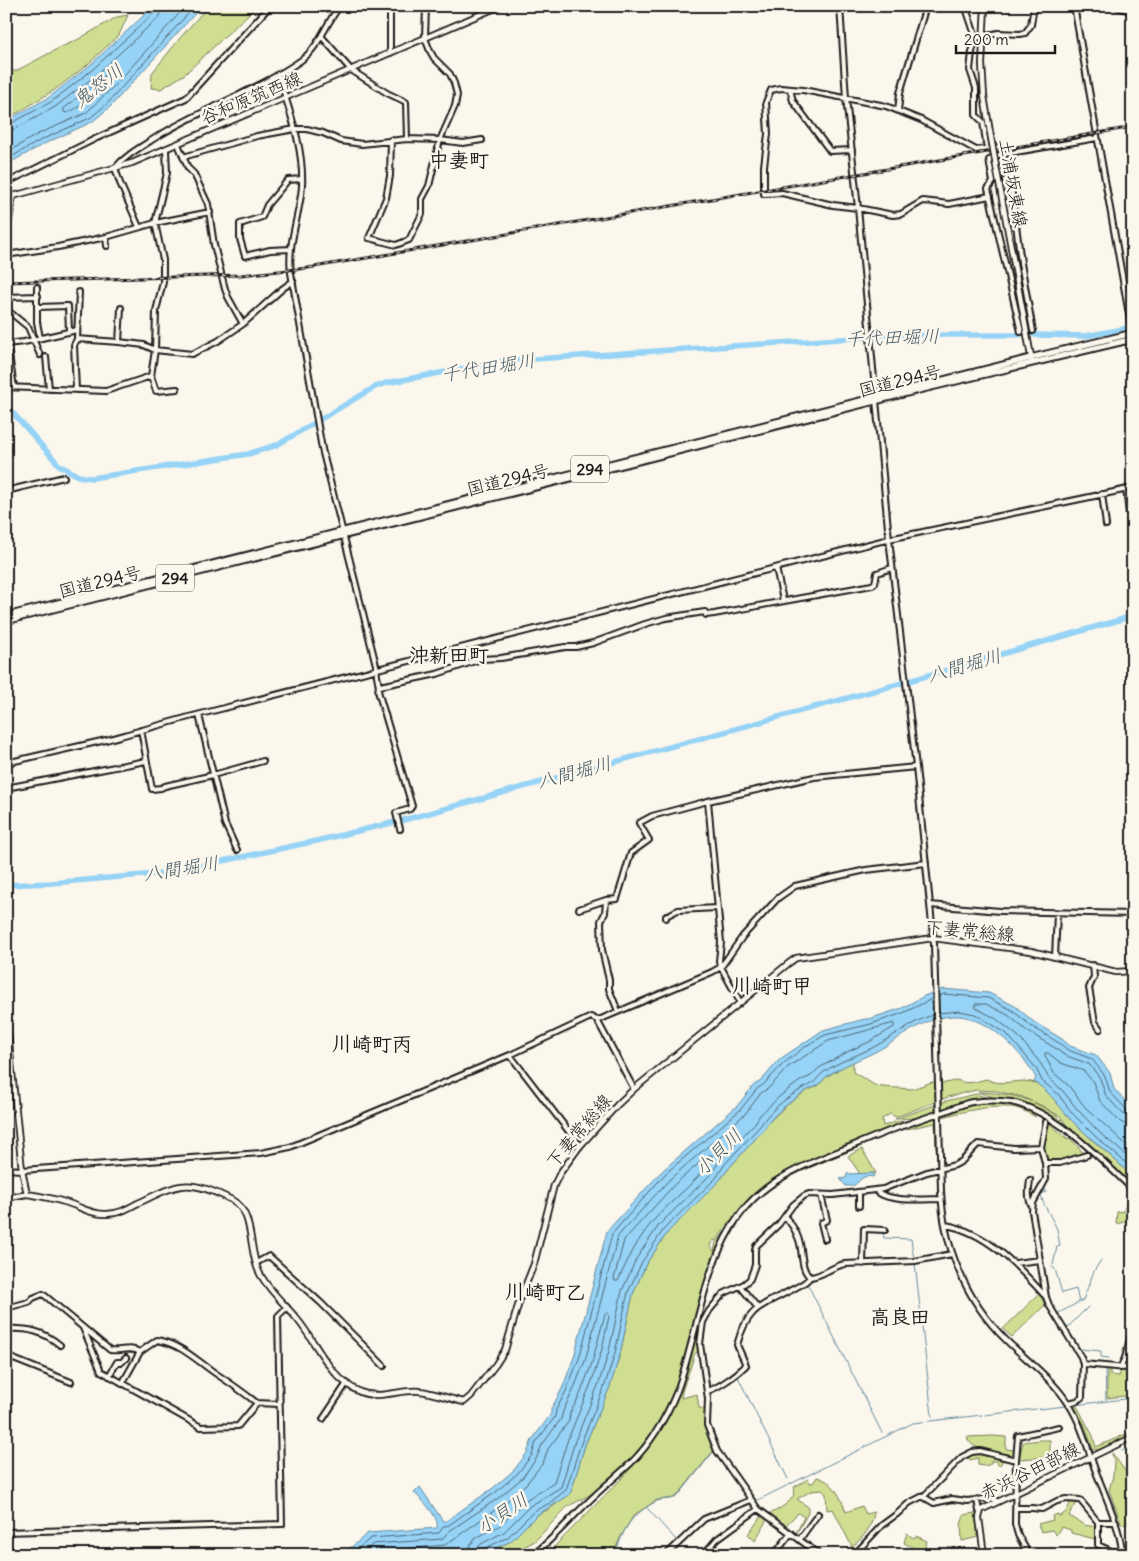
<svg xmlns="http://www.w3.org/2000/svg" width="1139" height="1561" viewBox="0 0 1139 1561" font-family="Delius,'Klee One',sans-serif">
<rect width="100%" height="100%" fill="#fbf7ec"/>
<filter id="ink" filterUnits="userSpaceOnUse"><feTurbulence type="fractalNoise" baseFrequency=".02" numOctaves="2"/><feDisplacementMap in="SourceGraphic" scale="10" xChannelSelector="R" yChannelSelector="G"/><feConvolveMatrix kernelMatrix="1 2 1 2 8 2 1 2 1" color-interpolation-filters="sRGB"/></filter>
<g filter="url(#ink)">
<path fill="#d0de92" stroke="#767d57" d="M208,6H257L185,74L161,89L151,88L152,73L180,38Z
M128,15L119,35L86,66L56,89L19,112L6,118V71H16L59,48L77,40L117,17Z
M853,1061V1072L876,1086L883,1087L912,1089L932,1082L946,1083L957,1080C967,1085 975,1082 986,1079C1003,1088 1019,1077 1035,1083C1047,1087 1056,1100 1063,1109C1083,1135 1110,1154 1133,1177V1188L1070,1130L1060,1116L1023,1097L996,1091L976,1090L948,1097L896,1117L890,1114L882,1119L883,1126L895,1122L914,1120L794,1170L747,1203L715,1241L713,1240L710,1246L714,1251L716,1242L731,1225L710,1269L702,1292L677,1384L665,1414L652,1435L636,1456L597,1491L567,1507L535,1541L508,1555H482L511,1541L537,1515L551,1508L571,1492L585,1445L610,1386L620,1354L633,1294L646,1264L668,1232L720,1180L729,1168L764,1129L768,1123L787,1105L806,1091L818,1086L826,1077Z
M978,1092C1010,1093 1049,1100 1067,1128L1047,1116Z
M976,1094L992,1099L942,1111V1102Z
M991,1101C1010,1103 1021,1102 1036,1117C1028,1113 1018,1107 1009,1107C987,1106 965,1111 943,1117V1114L969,1104Z
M935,1105V1113L916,1118L895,1119Z
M1030,1109L1053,1122L1051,1125L1068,1139L1070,1138L1081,1150L1082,1155L1055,1162H1046C1043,1150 1041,1134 1049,1123Z
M936,1116V1148L935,1123L897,1131L795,1174L765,1192L756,1201L739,1222L732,1235C734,1231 734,1225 737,1221C770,1171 848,1149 902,1127L911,1125L914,1122Z
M862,1149L876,1173L860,1174L848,1156Z
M1125,1206H1133L1132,1220L1116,1224L1117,1212L1124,1211Z
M1040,1293L1045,1305L1012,1337L1003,1329Z
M703,1317L698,1351L694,1355C691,1370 683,1383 681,1398L697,1394L699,1408L706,1409L705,1426L714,1450L678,1495L674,1498L657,1500L634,1515L620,1538L613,1555H546L628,1472L618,1477C643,1454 664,1430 676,1397C686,1371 690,1342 703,1317Z
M1107,1368H1110V1375L1119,1376L1121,1369L1133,1370V1395L1107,1398Z
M1073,1406H1077L1093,1436L1096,1447L1133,1431V1434L1098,1450L1093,1449L1084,1424Z
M993,1436L1006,1437V1449L1014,1450V1458C1001,1455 969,1450 967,1437Z
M1040,1440H1050V1457L1019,1459L1023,1442Z
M979,1452L1003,1460L1000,1465H998L997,1461H991V1464L984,1466L978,1465V1458L970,1460L967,1457Z
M1112,1453L1126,1472L1133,1476V1517L1126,1525L1121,1523L1109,1490L1113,1476L1114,1461Z
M817,1477C835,1482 840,1496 846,1512L862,1506L866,1514L874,1512C873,1526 863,1538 852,1547L833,1509L827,1510L826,1494L822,1490L811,1491L797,1499L808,1507V1513L796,1534L804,1517L798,1513L785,1526L767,1515C778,1510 798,1500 794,1487L808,1479L810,1483H813Z
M1071,1500L1078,1501L1069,1516C1081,1521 1081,1527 1095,1526V1539L1071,1533V1530L1061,1527L1056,1535L1052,1530L1041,1532L1038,1524L1053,1520L1052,1516L1058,1514L1059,1516C1068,1513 1068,1508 1071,1500Z
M975,1513L978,1537L962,1541L961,1525L964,1515Z
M762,1516L767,1519L755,1541L748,1534Z
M907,1533L913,1538L916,1536L927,1541L924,1553L904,1543Z"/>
<path fill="#96d3f6" stroke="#658a9f" d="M154,6H202L110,107L92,122L44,144L6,165V121L48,98L89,66Z
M943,989L989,993L1015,1006L1034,1022L1062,1039L1070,1046L1096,1055L1110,1073L1114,1089L1133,1109V1177C1113,1157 1092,1140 1072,1121C1059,1107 1051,1092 1034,1082L1036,1078C1023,1053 988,1017 958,1016C925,1015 902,1038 875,1052C859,1060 842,1066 827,1076C823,1079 821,1084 817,1086C813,1088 809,1089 806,1091C791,1101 773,1114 764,1129L729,1168L720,1180L668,1232L646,1264L633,1294L620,1354L610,1387L585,1445L571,1492L568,1496L537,1515L511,1541L482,1555H342L368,1533L437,1528C440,1518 421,1498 414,1493L420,1487L443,1521H446L493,1488L514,1470L527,1453L532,1440L551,1414V1409L562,1389L574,1357L607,1231L662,1171L737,1106L754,1085L761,1081L780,1059L823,1030L865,1019H869L902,1008L924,996Z
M873,1173L874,1175L873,1177C862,1174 861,1181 853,1186H846L841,1180L840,1179L846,1178L847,1174Z"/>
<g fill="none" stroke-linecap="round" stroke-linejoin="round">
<path stroke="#4d6573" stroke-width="1" d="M111,71L114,72L115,75C100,91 87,104 67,113L64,112V109Z
M6,125L10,124L51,102L92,70L155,12L157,6
M6,131L13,130L55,107L96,75L160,16L163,6
M6,153L38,134L86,113L117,83L186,6
M6,160L41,140L90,118L107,104L195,6
M939,996L944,994L988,998L1012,1010L1031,1026L1059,1043L1068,1050L1092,1059L1105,1076L1110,1092L1128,1111L1133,1112
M939,1013L959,1011L975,1014L1006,1033L1036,1068L1042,1081L1058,1094L1072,1113L1097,1138L1133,1169
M1133,1118L1124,1115L1106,1096L1100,1078L1089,1064L1064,1055L1055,1048L1027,1031L1008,1015L986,1004H975L976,1008L995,1018L1018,1036L1041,1064L1048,1077L1063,1091L1077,1109L1101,1134L1133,1161
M1133,1126L1126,1125L1119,1121L1100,1101L1093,1082L1084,1071L1061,1063L1048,1053H1045V1056L1054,1073L1069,1086L1085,1107L1133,1151
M709,1155H712V1158C698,1182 672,1199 654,1220C638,1238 628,1259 618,1281H615L614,1279L624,1240L675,1184Z
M350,1555L371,1538L439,1533L444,1526L449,1525L496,1492L518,1473L532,1455L536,1442L555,1417L556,1410L566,1391L579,1359L612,1234L665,1174L740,1110L757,1089L764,1084L784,1063L806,1046L825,1035L871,1024L903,1013L932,999
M360,1555L373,1544L442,1539L448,1532L500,1497L522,1478L536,1459L542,1445L561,1419L563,1411L572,1393L585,1361L618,1236L670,1179L745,1114L761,1093L769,1088L788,1067L828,1041L894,1023V1027L869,1042L849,1051L819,1068L811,1076L800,1081L780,1096L760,1115L755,1123L720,1160L711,1174L659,1225L636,1259L622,1291L609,1351L599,1383L575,1441L561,1487L530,1506L504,1532L481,1544L477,1548L476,1555
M372,1555L376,1552L445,1545L505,1503L527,1483L543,1463L548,1449L569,1421L570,1413L579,1397L592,1363L605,1314L608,1313L609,1316L602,1349L592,1381L568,1439L554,1482L526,1500L499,1526L476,1538L470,1545L468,1555
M482,1555L484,1549L508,1537L534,1511L548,1504L566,1490L581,1443L605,1385L615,1353L628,1292L642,1262L664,1229L716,1178L725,1164L760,1126C772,1107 793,1093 813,1083C817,1080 819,1075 824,1072C838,1062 856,1056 872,1048C893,1037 910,1022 933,1015"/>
<path stroke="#658a9f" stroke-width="1" d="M1044,1187L1046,1192L1041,1194L1043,1202L1057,1229L1060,1246L1057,1247L1053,1265
M883,1232L884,1238L911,1239L914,1259
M915,1263L932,1416
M1052,1267L1055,1269L1062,1293L1076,1289L1079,1302
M828,1273L807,1283L882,1433
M740,1292L755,1307
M1057,1314L1083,1300L1094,1271L1101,1260
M1066,1329L1088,1307
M1068,1333L1080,1349L1101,1351V1357L1109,1358
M739,1345L744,1330
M744,1356L750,1366L738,1377L788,1479
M1086,1367L1105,1368L1106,1400
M1128,1399L1131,1430
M1074,1405L1133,1398
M1039,1409L1066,1406
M985,1415L1036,1409
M1122,1451L1133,1446
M754,1502L913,1423L982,1415
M647,1508L677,1541
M684,1549L689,1555
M616,1551C626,1524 631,1516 655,1502C662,1498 671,1501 678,1496L714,1451L747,1499
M671,1555L705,1522L751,1503"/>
<path stroke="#96d3f6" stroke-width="5.5" d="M1034,335L1085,336L1129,328
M6,405L59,465L78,476L92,478L248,454L277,445L375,387L386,383L504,361L901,335H1019
M6,885L51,883L167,873L316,841L400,821L895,685L1133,616"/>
<g stroke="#1c1c1c" stroke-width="8">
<path id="minor" d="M387,6L390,12V53
M840,6L846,98L858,208L889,539L916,767L934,944L941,1190C943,1246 966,1301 1006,1340C1025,1359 1048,1375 1063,1396C1081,1419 1086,1445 1096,1472C1107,1500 1119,1525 1123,1555
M967,6V11L976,38L972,52L970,70L976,88V115L983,122L987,149
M1074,6L1133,337
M1115,6L1133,12
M322,37L351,70L387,93L406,102L407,139
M976,38L998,33L1020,34L1025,33L1031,25L1034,6
M278,74C289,110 304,147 302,186C300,215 287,243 291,273L322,449L377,669C375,677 381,683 378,691L412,806L410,809L396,813L400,829
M790,89L793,101L830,151L852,150
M898,111L900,93L926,6
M391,140L390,176L386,198L369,238L396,245L409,240L422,214V199L429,186L440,140L455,106L457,95L454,83L450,74L434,58L430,51L425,38L426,6
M178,144L188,168L194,174L208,204L214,245L225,289L228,297L243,324
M166,149L167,173L155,223L163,260V282L156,311L155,350L151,376L156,391L177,389
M183,157L257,136L295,129H307L323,133L341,141L362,144L407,139L440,140L463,143L482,140
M1005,180L1011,187L1021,263L1033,331
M6,183L97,138L186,98L270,6
M990,196L949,204L923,201L901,214L893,215L858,208L833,205L782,193L764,194V166L768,134L766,102L771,90L781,88L803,90L886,106L921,120L976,150L999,147
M139,227L120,183L115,168C126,155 141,147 155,138C201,109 255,92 300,61C320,47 325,24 340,6
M106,237L107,246
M6,239L13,195
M291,249L270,250L245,256L240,239V224L262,217L267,205L288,180L302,179
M6,255L58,247L106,237L155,223L210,212
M37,287V322L40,338
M6,297L38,296
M38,307L68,306L69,331
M6,309L28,327L40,355
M1021,332L988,189L993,182L989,160L999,155L1097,138
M77,339L119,342L144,345L155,350L192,354L218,341L243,324L282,289L293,281
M119,342L121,308
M6,344L24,342L77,330
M6,356L9,355L14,387
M46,357L49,389
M6,387L106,391L151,376
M76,390L74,345L77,339L79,292
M1126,489L1129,514
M6,491L64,477
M1102,494L1106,525
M776,568L783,600
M380,686L437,674L481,659L501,658L565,647H576L593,643L645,624L666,618L705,612L706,615L714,614L872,585L875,583L877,573L892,568
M199,715L225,824L237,850
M141,730L152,789L161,788L165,786L213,775L263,761
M6,763L106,740L189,717L889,539L1133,488
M6,788L146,761
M708,801L721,942L719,961L721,967L740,1002
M930,905L1000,911L1133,914
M579,909L606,900
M666,918V916L678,910L717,908
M1055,957L1057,913
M1093,965L1094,977L1089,988L1095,1022L1100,1029
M618,1011L609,989V980L602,950L601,921L605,913L606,900L617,899L631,853L649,840L639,823L652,816L708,801L814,777L916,767
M597,1020L634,1089
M510,1055L580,1146
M1046,1122L1041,1147L1045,1163L1046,1179L1033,1203L1032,1211L1046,1297L1049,1305L1081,1357L1083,1364L1082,1397L1077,1401L1068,1403
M1045,1163H1060L1087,1155
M6,1169L22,1170L261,1153L290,1147L510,1055L591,1017L597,1020L601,1019L712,972L721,967L743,936L778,898L795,886L866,870L926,863
M1030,1180C1029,1188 1027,1198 1032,1206
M876,1190C886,1203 925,1199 941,1199
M859,1193V1206
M821,1195L827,1220L821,1223L825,1239
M6,1198L27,1194
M785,1217C791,1223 796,1231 799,1240C803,1251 800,1269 810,1277
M945,1225C986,1231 1019,1267 1046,1297
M256,1263L269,1256L321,1303L384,1366
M1015,1263L1040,1260
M863,1264L864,1229L885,1230
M740,1286L758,1308
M6,1308L29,1302L33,1298L43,1294L110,1350C121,1352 129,1346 140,1352L157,1340C182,1344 198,1362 218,1375C232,1384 244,1393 257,1403
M83,1328L101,1371L201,1427L238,1426L257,1403L279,1404
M6,1329C28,1328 43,1331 60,1345
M6,1356L71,1382
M1083,1364L1126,1368H1133
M1120,1368L1125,1358L1133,1327
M109,1376L117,1362H122L126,1358
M122,1384L140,1352
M707,1391C717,1389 739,1373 746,1365L737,1345C748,1305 763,1306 795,1288C801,1285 807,1282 810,1277C824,1276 832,1266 845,1264L915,1261L952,1254
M323,1419L347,1383
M922,1496L934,1503L952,1499L967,1501L992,1498L997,1501
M977,1500L979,1511
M1016,1508H1032L1042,1509L1057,1501L1066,1499L1080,1500L1098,1522V1545L1111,1551H1122
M1098,1522H1116
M6,1532L282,1524L278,1316L287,1307
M800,1539L818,1514
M533,1555C553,1539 570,1519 589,1501C602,1488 617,1476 631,1463C652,1442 666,1418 677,1391C699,1331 702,1265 741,1213C766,1179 809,1163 847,1148C878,1135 908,1123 940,1113C951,1110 961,1104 972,1102C985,1100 998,1100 1011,1102C1057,1112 1100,1158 1133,1190
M666,1555L704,1519L751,1500
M703,1555L717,1539L758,1509
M736,1555L742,1553L746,1555
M774,1555L791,1533
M820,1555L758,1509L717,1451L707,1425L708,1399L700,1344L703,1322L709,1311L723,1294L744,1284L750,1279L755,1265V1250L756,1246L779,1224L793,1205L804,1196L809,1194L833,1195L883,1189L927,1172L955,1165L962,1161L978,1144L1014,1148L1041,1147
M854,1555L882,1525L897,1514L909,1503L925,1495L962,1457L972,1452L980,1451L1016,1460
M1029,1555L1018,1535L1015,1524L1016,1460L1018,1436L1059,1427"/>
</g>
<g stroke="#1c1c1c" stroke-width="8">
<path id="major" d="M985,6L982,64L984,96L990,132
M996,166L1032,362
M6,198L132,163L500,6
M6,1013L22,1170L27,1194C41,1196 55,1199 68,1203C80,1207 93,1215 107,1214C118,1214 127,1209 136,1204C150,1198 166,1188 181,1186C197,1183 218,1193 232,1200C255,1212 248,1250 259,1272C268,1290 284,1303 297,1319C317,1343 329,1378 360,1392C380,1400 400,1389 420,1391C435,1393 450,1399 464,1402L471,1396L496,1364L505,1350L520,1299L534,1264L554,1185L560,1173L580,1146L618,1104L634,1089L789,963L796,958L933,938L1031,951L1116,972L1133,971
M614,1555H619
M984,1555L979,1518L981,1510L1133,1437"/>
</g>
<g stroke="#1c1c1c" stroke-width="9">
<path id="highway" d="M6,616L1038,356L1133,333
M6,621L919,390L1133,339"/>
</g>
<use href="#minor" stroke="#fbf7ec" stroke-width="4"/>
<use href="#major" stroke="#fbf7ec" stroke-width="4.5"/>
<use href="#highway" stroke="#fbf7ec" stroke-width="5"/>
<g stroke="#1c1c1c" stroke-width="3">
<path id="rail" d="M6,282L241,275L308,268L1133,127"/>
</g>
<use href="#rail" stroke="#fbf7ec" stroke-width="1" stroke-dasharray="4" stroke-linecap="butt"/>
<g stroke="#1c1c1c" stroke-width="8" stroke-linecap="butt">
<path id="major-bridge" d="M990,132L996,166"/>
</g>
<use href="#major-bridge" stroke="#fbf7ec" stroke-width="4.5"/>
</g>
</g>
<g text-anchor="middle" stroke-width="5" stroke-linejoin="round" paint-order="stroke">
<g fill="#fbf7ec" stroke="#5f5e5a" stroke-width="1">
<rect x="571" y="455.5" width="38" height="27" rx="4"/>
<rect x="156" y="564.5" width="38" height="27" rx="4"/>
</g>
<g font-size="16" font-weight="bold" fill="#1c1c1c">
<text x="590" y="475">294</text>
<text x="175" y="584">294</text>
</g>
<g font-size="18" fill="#1c1c1c" stroke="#fbf7ec">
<text transform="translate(251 98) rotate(-23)" y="6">谷和原筑西線</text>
<text transform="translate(1013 183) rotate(80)" y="6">土浦坂東線</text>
<text transform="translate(900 381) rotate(-14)" y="6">国道294号</text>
<text transform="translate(508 480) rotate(-14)" y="6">国道294号</text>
<text transform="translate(100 582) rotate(-14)" y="6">国道294号</text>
<text transform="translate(970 931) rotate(5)" y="6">下妻常総線</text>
<text transform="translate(579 1131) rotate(-50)" y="6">下妻常総線</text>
<text transform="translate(1030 1471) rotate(-26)" y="6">赤浜谷田部線</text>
</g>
<g font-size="19" font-style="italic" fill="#475c68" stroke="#fbf7ec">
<text transform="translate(98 85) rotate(-38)" y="7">鬼怒川</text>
<text transform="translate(892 337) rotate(-2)" y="7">千代田堀川</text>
<text transform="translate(488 367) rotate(-9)" y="7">千代田堀川</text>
<text transform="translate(964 665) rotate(-16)" y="7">八間堀川</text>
<text transform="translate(574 772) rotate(-15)" y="7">八間堀川</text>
<text transform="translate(181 868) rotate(-9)" y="7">八間堀川</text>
<text transform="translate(718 1152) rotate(-45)" y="7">小貝川</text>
<text transform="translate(502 1513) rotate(-34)" y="7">小貝川</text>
</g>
<g font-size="20" font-weight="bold" fill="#1c1c1c" stroke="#fbf7ec">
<text x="459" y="167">中妻町</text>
<text x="449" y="662">沖新田町</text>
<text x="772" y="993">川崎町甲</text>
<text x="372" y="1051">川崎町丙</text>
<text x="545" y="1299">川崎町乙</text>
<text x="900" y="1324">高良田</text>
</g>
</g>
<rect width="1139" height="1561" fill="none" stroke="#fbf7ec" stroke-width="25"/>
<rect x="12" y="12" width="1114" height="1536" fill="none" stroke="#1c1c1c" stroke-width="2" filter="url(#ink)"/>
<path d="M956 45v8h99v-8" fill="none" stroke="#1c1c1c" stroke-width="2.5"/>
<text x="964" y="45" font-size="15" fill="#1c1c1c" stroke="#fbf7ec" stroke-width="4" paint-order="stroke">200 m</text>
</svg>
